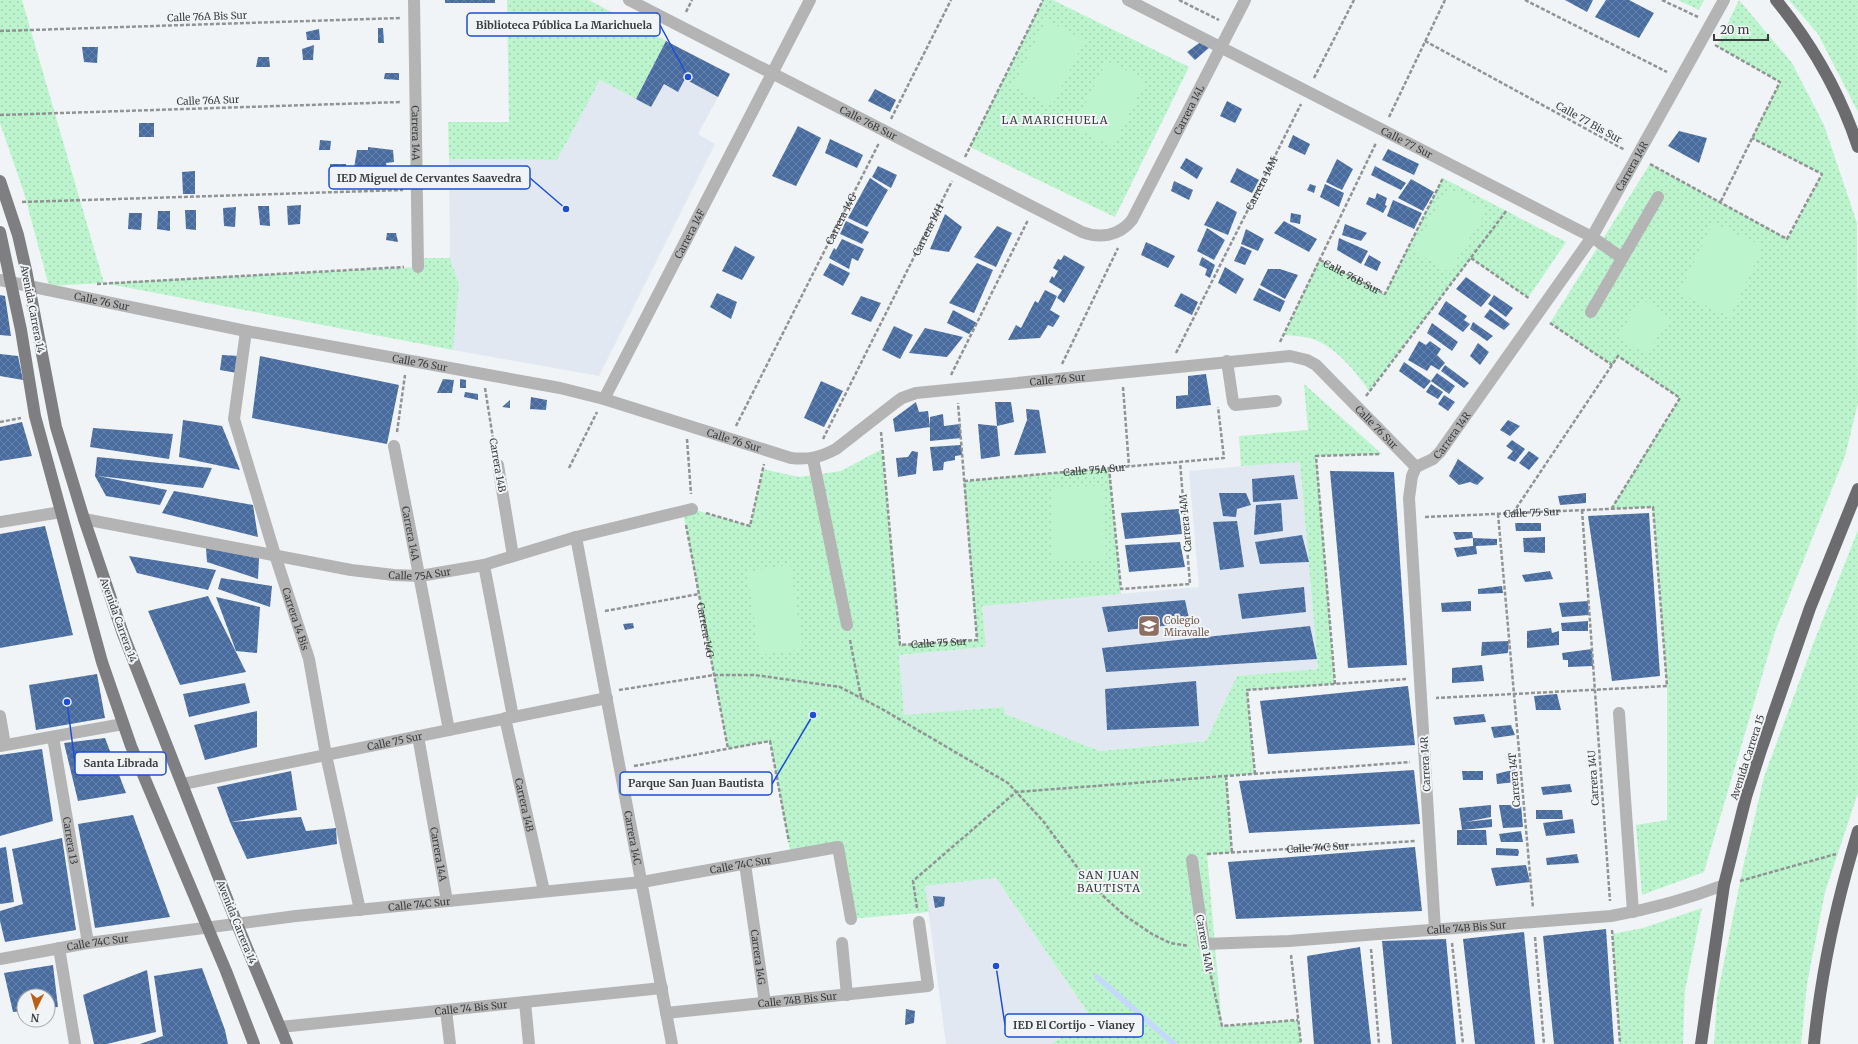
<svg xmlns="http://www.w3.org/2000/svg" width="1858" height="1044" viewBox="0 0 1858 1044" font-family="Merriweather,serif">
<defs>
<pattern id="grass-dots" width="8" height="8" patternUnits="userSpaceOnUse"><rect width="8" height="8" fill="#bcf4ce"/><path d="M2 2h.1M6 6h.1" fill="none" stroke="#a2d2b2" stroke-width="1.8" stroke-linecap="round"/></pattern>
<pattern id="building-cross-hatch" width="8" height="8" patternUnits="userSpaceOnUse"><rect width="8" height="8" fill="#486c9f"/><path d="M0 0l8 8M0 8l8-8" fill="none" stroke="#6782a8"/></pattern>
</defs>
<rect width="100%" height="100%" fill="#f1f4f6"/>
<path fill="#e2e8f1" d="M685,79L718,97L698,134L715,144L599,376L453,350L459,285L450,258L449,159L557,160L600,80L651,107L664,84Z
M1300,461L1318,669L1237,676L1206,741L1100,751L1005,714L1004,707L904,716L899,655L986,647L982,606L1199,587L1189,471Z
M996,878L1093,1020L1051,1044H946L925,886Z"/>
<path fill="url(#grass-dots)" d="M0,0H22L104,283L418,267V258H450L459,285L453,350L104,283L49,286L24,193L0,123Z
M507,0H589L666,41L636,99L600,80L557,160L449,159L448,122H509Z
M1043,0H1053L1189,67L1115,217L970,147Z
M1678,0H1704L1699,10Z
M1739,0L1792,63L1824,125L1857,223L1858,403L1845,456L1775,632L1704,872L1642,895L1636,825L1667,820V686L1653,507L1611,509L1680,398L1619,357L1612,365L1550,323L1650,164L1788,239L1822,174L1752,138L1780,82L1717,46Z
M1789,0H1858V112L1818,34Z
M1443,178L1566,242L1528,298L1471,258L1369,391C1356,372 1339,351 1318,341C1307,336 1295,336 1284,335L1319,260L1385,294Z
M1304,384L1382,454L1316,456L1335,684L1247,690L1255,774L1226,776L1232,853L1207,854L1222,1026L1298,1020L1301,1044H1051L1093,1020L996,878L925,886L929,912L851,919L838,847L791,855L770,741L728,749L683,511L692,509L750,526L763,469L799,477L841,471L882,449L900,645L977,640L964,481L1109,468L1121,594L982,606L986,647L899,655L904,715L1004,707L1005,714L1100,751L1206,741L1237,676L1318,669L1300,462L1241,466L1239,436L1308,430Z
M1858,530V793L1825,892L1807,984L1801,1044H1714L1717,997L1743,867L1764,777L1812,647Z
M1702,908L1685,990L1683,1044H1620L1612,934L1643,928Z"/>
<path fill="#bcf4ce" d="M1046,20L1085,40L1052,106L1013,86Z
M1107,61L1146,80L1113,147L1073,127Z
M1449,188L1487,210L1449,272L1412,250Z
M1713,223L1763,246L1730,317L1679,293Z
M1642,299L1670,318L1646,355L1618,336Z
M1104,486L1106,559L1053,561L1051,487Z
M790,565L803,649L760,655L747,572Z"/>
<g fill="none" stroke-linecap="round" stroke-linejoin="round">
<path stroke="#c4d9fd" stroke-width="5.5" d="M1097,977L1174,1044"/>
</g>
<path fill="url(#building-cross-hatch)" d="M445,0H495V3H445Z
M1565,0H1593L1587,12Z
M1606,0H1629L1654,13L1639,38L1595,17Z
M378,28H383L384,43H378Z
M319,29L320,40H307L306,32Z
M666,41L730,74L718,97L685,79L678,92L664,84L651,107L636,99Z
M1202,41L1210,47L1195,60L1187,52Z
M314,45L313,60H303L302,49Z
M82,47H98L97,63L84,62Z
M258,57H269L270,67H256Z
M385,73H399V80L384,79Z
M875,89L896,100L890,112L868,101Z
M1227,101L1242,109L1235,123L1220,116Z
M139,123H154V137H139Z
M798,126L821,138L796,186L772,176Z
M1679,131L1707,138L1699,163L1668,146Z
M1293,135L1310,144L1305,155L1288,147Z
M830,139L863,155L857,168L825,153Z
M320,140L331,141L330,150H319Z
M368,147L393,150L394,162L386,163L388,172L353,174L357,150H368Z
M1388,149L1419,164L1414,175L1382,160Z
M1186,158L1203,168L1197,179L1180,168Z
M1337,159L1353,169L1342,190L1326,182Z
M330,164H346L347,175L330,173Z
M878,166L897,175L891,188L872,177Z
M1375,166L1406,183L1401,190L1371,175Z
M1237,168L1259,180L1252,193L1230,182Z
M195,171V194H183L182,172Z
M870,178L888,190L867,227L848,218Z
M1411,179L1434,192L1423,211L1398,198Z
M1174,181L1193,190L1189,200L1171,191Z
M1310,184L1316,186L1314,193L1307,190Z
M1325,184L1344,193L1339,207L1320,197Z
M1377,193L1387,198L1385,205L1387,206L1383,213L1366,204L1369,197L1375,199Z
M1393,200L1422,213L1414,229L1387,216Z
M1217,201L1237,212L1228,235L1204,225Z
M301,205L300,224L288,225L287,206Z
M258,206H269L270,226L260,225Z
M236,207L235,227L224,226L223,208Z
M185,210H196V230L186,229Z
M158,211H170V231L157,229Z
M129,213H142L141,230L128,229Z
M1291,213L1301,215L1300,224L1290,222Z
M945,214L962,227L949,252L930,249Z
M846,221L869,232L862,244L840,234Z
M1284,221L1317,239L1309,252L1274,233Z
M1345,224L1367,233L1361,241L1342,235Z
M997,226L1012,233L996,267L974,257Z
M1207,228L1225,240L1214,260L1197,251Z
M1246,229L1264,239L1258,251L1241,244Z
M387,233H396L398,242L386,240Z
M1339,238L1368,251L1361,264L1337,250Z
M842,239L864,249L858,261L852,258L849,269L829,258L834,248L836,250Z
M1146,242L1175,256L1168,268L1141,255Z
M735,246L755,257L742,280L722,271Z
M1241,246L1252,251L1245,265L1234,261Z
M1064,255L1085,267L1064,303L1057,298L1062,290L1049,282L1052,276L1054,278L1058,271L1053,268L1058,259L1061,260Z
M1369,255L1381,262L1377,271L1364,265Z
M1202,257L1215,265L1210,278L1205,275L1207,269L1199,265Z
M830,263L850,273L843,286L823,275Z
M977,263L993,270L974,313L949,303Z
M1225,267L1244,279L1236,294L1218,283Z
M1268,269H1280L1298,275L1285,299L1260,285Z
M1466,277L1491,295L1481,307L1456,289Z
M1259,288L1285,301L1280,312L1253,300Z
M1045,290L1057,296L1050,310L1060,316L1053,327L1048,325L1040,338L1008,340L1016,325L1021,328L1035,301L1038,303Z
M717,293L737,302L731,319L710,307Z
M1181,293L1198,302L1192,315L1174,306Z
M0,295L5,296L11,336L0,335Z
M1494,295L1513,308L1506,317L1488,304Z
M861,296L881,303L871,322L851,314Z
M1446,301L1467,316L1464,320L1470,324L1463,332L1438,314Z
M1490,309L1510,324L1504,330L1484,317Z
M953,310L977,323L969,334L947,323Z
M1473,322L1493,336L1487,341L1470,329Z
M1432,323L1458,342L1452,351L1427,333Z
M894,326L913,335L900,359L882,350Z
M925,328L963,337L947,357L909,353Z
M1419,341L1426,345L1430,341L1441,349L1437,355L1445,363L1439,370L1431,365L1427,371L1408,360Z
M1478,343L1489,352L1480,365L1470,356Z
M0,354L18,356L23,380L0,376Z
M222,355L239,356L237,373L220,370Z
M260,356L399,385L387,444L252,418Z
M1404,362L1431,381L1424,389L1399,371Z
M1445,365L1469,383L1464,388L1441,371Z
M1437,373L1455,386L1449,394L1431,381Z
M1206,374L1211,405L1176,409V396L1188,395V376Z
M443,379L454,380L452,393H437Z
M460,379L466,380V388H460Z
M821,381L843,391L824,427L804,418Z
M1431,384L1443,392L1438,399L1426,392Z
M465,392L478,394V400L464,397Z
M1444,395L1455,402L1448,411L1438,404Z
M531,397L547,400L546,410L530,409Z
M510,400V408L502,407Z
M916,402L919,412L928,411L930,427L895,432L893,419Z
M995,402H1011L1014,422L997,426Z
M1026,409L1039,410L1046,453L1014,455L1027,420Z
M943,414L944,426L960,424L961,438L930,441V417Z
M183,420L222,426L240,470L179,457Z
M1508,420L1520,426L1510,436L1500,430Z
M22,422L32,456L0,461V427Z
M978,424L997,426L1000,456L981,459Z
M93,428L173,434L169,459L90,447Z
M1512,440L1525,449L1515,462L1507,458L1513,451L1506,446Z
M961,445L962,455L955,456V460L944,462L943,470L933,471L930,447Z
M912,451L918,452L916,474L898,477L896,458L908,457Z
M1529,451L1539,458L1529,470L1519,463Z
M97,457L212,468L203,488L98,476L167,490L160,505L106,496L95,476Z
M1458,459L1484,478L1477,485L1470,482L1459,485L1449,476Z
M1330,471L1394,472L1407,665L1348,668Z
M1294,475L1298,499L1253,502L1252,479Z
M174,491L253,505L258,537L162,513Z
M1219,493H1246L1251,505L1237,509L1236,517L1223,516Z
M1586,493V503L1560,505L1558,496Z
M1281,503L1283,531L1254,535L1256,505Z
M1179,509L1182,534L1125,539L1121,513Z
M1649,513L1660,676L1612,681L1588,516Z
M1237,521L1244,567L1220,570L1213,522Z
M1515,523H1541V531H1516Z
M45,526L73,635L0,648V534Z
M1453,532H1472L1473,538L1456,540Z
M1302,535L1309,562L1260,564L1255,542Z
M1545,537V553L1524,552L1523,538Z
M1473,538L1497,539V545L1476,546L1477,554L1457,557L1454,548L1473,546Z
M1180,542L1185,567L1129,572L1125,545Z
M206,548L259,558L258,579L207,562Z
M129,556L216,570L208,590L137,573Z
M1550,571L1553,579L1525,582L1522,575Z
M221,578L272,586L270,607L218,589Z
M1502,586L1503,593L1478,594V589Z
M1304,587L1306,612L1242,619L1238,594Z
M208,596L246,672L180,685L148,611Z
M216,597L260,607L257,653L236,651Z
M1185,600L1190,623L1108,632L1102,607Z
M1471,601V611L1442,612L1441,603Z
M1588,601L1589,615L1562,617L1559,603Z
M1588,621V631H1562L1561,623Z
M633,623L634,628L625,630L623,624Z
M1310,626L1317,659L1106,672L1102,648Z
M1551,628L1552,633L1559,631V645L1527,648V631Z
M1509,641L1508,653L1481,656L1482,642Z
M1592,649L1593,666L1568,667V660H1563L1562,653Z
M1482,665L1484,681L1452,683V668Z
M97,674L105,718L36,730L29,685Z
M1196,681L1199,726L1107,730L1105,689Z
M245,683L250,703L189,717L183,694Z
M1408,686L1415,745L1268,754L1260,701Z
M1557,694L1561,710H1536L1534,696Z
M257,711V747L205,760L194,725Z
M1484,714L1486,722L1455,725L1453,717Z
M1511,725L1515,735L1494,738L1491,727Z
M105,738L126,793L78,801L64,743Z
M42,749L53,821L0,836V755Z
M1516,769V782L1497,784L1496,774Z
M1414,770L1420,824L1249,833L1239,781Z
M291,771L297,810L231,822L301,817L306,831L336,828L337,844L247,859L230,822L217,787Z
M1462,771H1483V780H1463Z
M1570,784L1572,792L1543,795L1541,787Z
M1491,805V817L1465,822L1492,819V827L1462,830L1459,808Z
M1499,805H1521L1523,827L1503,828Z
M1536,810H1562L1563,819H1536Z
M133,815L170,917L95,928L78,824Z
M1573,819L1575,833L1546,836L1543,823Z
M1457,830H1486L1487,845H1457Z
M1521,831L1523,842H1501L1499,834Z
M62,838L76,930L5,942L0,921V911L23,904L12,849Z
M6,847L14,902L0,904V848Z
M1415,847L1422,911L1236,919L1228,862Z
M1496,848L1518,849L1519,852L1518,856L1496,855Z
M1577,854L1579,863L1547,865L1546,858Z
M1526,865L1530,882L1496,886L1491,868Z
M933,896L945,897L944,906L935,908Z
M1606,929L1614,1044H1554L1543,936Z
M1524,932L1535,1044H1475L1463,939Z
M1446,939L1456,1044H1392L1382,941Z
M1360,947L1371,1044H1314L1307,956Z
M53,965L58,1007L48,1008V996H24V1011L13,1012L4,973Z
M202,968L225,1030L228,1044H140L163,1036L154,976Z
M147,970L156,1032L107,1044H94L83,995Z
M906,1009L915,1011L914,1023L905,1025Z"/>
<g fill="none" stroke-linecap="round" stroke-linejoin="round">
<g stroke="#919395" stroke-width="2.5" stroke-dasharray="4 2" stroke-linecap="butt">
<path d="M1179,0L1219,20"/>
<path d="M1525,0L1667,72"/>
<path d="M1662,0L1698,17"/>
<path d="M686,12L692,0"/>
<path d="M0,31L400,18"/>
<path d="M1425,41L1625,150"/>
<path d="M1715,45L1780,82L1720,203"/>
<path d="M1314,78L1354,0"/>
<path d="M0,115L401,102"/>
<path d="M1389,117L1445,0"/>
<path d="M891,119L951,0"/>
<path d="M965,157L1043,0"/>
<path d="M1650,164L1787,239L1822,174L1752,138"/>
<path d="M22,202L403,190"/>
<path d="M1471,258L1530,299"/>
<path id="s1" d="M1320,260L1385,294L1443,178"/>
<path d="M97,284L404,267"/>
<path d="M1550,323L1612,365"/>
<path d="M1280,342L1376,143"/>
<path id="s2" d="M1176,353L1301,104"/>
<path d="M1062,364L1118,248"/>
<path d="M951,375L1028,220"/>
<path d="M1123,387L1129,466"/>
<path d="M485,388L495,451"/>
<path d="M1366,396L1507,210"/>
<path d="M0,422L21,418"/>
<path id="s3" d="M736,426L879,143"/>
<path d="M397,432L405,375"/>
<path id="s4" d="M881,432L900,645L977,640L958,403"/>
<path d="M687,439L691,494"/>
<path id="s5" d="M823,439L952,181"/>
<path d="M569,468L597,412"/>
<path d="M1109,468L1121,589L1190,584L1180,462"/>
<path id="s6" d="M964,481L1224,458L1218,407"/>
<path d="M1582,510L1610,901"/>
<path d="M706,513L750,526L764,464"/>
<path d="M1513,513L1618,356L1680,398L1612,508"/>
<path d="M1498,514L1533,908"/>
<path id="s7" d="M1425,517L1653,507L1667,686L1436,698"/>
<path id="s8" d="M686,525L728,749"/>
<path d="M605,611L699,594"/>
<path d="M850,640L861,697"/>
<path d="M1335,684L1316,456L1381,454"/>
<path d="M619,690L714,675H755L840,687L882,709L1008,783L1043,821L1089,883L1124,915L1152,934L1170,943L1189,946"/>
<path d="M634,766L770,741L789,842"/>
<path d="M1255,774L1247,690L1406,679"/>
<path d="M1226,776L1232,853"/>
<path id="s9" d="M1207,854L1415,841"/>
<path d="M1740,881L1836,854"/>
<path d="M917,908L913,881L1016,792L1410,762"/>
<path d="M1612,930L1620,1044"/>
<path d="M1535,937L1544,1044"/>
<path d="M1452,943L1463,1044"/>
<path d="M1371,949L1379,1044"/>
<path d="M1291,955L1301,1044"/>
<path d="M1207,958L1222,1026L1298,1020"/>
</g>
<g stroke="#b4b4b5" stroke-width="12">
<path id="s10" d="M414,0L418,267"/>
<path id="s11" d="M629,0L1082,232C1100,239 1119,236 1132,220L1245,0"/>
<path id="s12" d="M1128,0L1592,237L1622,258"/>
<path id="s13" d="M0,280L246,331L560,388L604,399L791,458C809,460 821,457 836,449L895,403L902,398L916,393L1290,356L1307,360L1316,365L1416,467"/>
<path d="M1591,312L1658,197"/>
<path id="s14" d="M246,331L234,419L275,555L309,659L326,755L360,910"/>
<path d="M1227,361L1233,402L1235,405L1276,401"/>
<path id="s15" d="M604,399L810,0"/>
<path id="s16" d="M394,446L449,730"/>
<path d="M813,459L847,625"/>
<path d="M498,465L513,556"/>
<path id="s17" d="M84,519L351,570L394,575L420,576L484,565L576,537L692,509"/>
<path d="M0,522L61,512"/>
<path id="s18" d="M576,537L672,1044"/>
<path d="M484,565L513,717"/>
<path d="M1619,713L1633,912"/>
<path d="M0,716L5,745"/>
<path id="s19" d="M505,718L544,891"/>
<path id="s20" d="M418,736L447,901"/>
<path id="s21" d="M53,737L88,943"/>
<path d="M0,746L123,724"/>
<path id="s22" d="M183,784L607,698"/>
<path id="s23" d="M1192,860L1204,944L1289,941L1611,916C1651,909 1685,900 1724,885"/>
<path id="s24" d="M745,864L765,1003"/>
<path id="s25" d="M1435,930L1409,498L1412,476L1416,467L1433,459L1440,452L1592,237L1724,0"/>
<path d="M842,943L847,995"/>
<path d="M59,948L75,1044"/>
<path id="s26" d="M0,959L88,943L296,916L642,882L838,847L851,919"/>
<path d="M525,1002L529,1044"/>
<path d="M446,1010L450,1044"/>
<path id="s27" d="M666,1013L928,986L919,922"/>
<path id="s28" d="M280,1027L662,988"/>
</g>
<path stroke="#7f7e81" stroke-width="12" d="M0,181L18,235L26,270L56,427L84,519L123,634L237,924L287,1044
M0,232L21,330L35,416L102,662L131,746L226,971L254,1044"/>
<path stroke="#6c6b6e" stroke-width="12" d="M1776,0C1812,44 1840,93 1858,147
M1701,1044L1724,885L1746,797L1761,750L1810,608L1858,489
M1814,1044C1821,972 1837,900 1858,831"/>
</g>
<defs>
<g id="school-square" transform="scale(1.15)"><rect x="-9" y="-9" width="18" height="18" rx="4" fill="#8d6e63" stroke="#f1f4f6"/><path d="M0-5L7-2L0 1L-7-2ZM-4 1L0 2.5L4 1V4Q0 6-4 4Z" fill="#fff"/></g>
</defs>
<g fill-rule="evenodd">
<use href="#school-square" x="1149" y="626"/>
</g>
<g text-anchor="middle" stroke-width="4" stroke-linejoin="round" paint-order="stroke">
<g font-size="10" fill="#3c3d3e" stroke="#f1f4f6">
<text transform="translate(207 16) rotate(-2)" y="4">Calle 76A Bis Sur</text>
<text transform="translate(208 100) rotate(-2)" y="4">Calle 76A Sur</text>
<text dy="4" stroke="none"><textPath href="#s11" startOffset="688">Carrera 14L</textPath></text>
<text transform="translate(1589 122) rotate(29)" y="4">Calle 77 Bis Sur</text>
<text dy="4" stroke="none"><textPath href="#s11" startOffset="269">Calle 76B Sur</textPath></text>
<text dy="4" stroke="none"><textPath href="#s10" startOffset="133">Carrera 14A</textPath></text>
<text dy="4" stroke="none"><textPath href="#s12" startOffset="313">Calle 77 Sur</textPath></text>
<text dy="4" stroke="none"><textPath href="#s25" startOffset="838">Carrera 14R</textPath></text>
<text dy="4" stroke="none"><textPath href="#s2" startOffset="190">Carrera 14M</textPath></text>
<text dy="4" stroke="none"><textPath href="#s3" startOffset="232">Carrera 14G</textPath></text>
<text dy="4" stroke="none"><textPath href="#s5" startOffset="234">Carrera 14H</textPath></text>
<text dy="4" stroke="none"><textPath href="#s15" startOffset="186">Carrera 14F</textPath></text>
<text dy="4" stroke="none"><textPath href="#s1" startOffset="36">Calle 76B Sur</textPath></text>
<text dy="4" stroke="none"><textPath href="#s13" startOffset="104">Calle 76 Sur</textPath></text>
<text transform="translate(33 309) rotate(79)" y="4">Avenida Carrera 14</text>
<text dy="4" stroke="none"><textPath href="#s13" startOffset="428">Calle 76 Sur</textPath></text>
<text dy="4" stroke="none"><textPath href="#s13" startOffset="1099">Calle 76 Sur</textPath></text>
<text dy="4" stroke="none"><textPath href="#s13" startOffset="1447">Calle 76 Sur</textPath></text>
<text dy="4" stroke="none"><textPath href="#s25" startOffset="514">Carrera 14R</textPath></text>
<text dy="4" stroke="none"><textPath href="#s13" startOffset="752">Calle 76 Sur</textPath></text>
<text transform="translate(498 465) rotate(80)" y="4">Carrera 14B</text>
<text dy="4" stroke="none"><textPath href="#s6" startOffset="131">Calle 75A Sur</textPath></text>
<text dy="4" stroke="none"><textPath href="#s7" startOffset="107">Calle 75 Sur</textPath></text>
<text transform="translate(1185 523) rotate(-95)" y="4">Carrera 14M</text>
<text dy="4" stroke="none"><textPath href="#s16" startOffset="89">Carrera 14A</textPath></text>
<text dy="4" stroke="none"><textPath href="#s17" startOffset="341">Calle 75A Sur</textPath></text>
<text dy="4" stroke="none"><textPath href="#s14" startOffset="298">Carrera 14 Bis</textPath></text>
<text transform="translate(119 620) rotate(70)" y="4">Avenida Carrera 14</text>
<text dy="4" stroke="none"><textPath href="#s8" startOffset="107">Carrera 14G</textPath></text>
<text dy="4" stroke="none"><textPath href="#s4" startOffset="253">Calle 75 Sur</textPath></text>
<text dy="4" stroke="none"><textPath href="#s22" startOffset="216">Calle 75 Sur</textPath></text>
<text transform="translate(1747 757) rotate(-72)" y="4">Avenida Carrera 15</text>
<text transform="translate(1425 764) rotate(-93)" y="4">Carrera 14R</text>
<text transform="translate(1593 778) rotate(-94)" y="4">Carrera 14U</text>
<text transform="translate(1514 780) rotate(-95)" y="4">Carrera 14T</text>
<text dy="4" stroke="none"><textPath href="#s19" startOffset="89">Carrera 14B</textPath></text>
<text dy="4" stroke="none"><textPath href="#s18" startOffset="306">Carrera 14C</textPath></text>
<text dy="4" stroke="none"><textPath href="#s21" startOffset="105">Carrera 13</textPath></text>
<text dy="4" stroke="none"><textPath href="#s9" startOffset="111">Calle 74C Sur</textPath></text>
<text dy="4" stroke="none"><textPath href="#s20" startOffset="120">Carrera 14A</textPath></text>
<text dy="4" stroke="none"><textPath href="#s26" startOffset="747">Calle 74C Sur</textPath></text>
<text dy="4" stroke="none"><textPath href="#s26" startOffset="423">Calle 74C Sur</textPath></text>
<text transform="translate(237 922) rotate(68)" y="4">Avenida Carrera 14</text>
<text dy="4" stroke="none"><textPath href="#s23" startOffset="348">Calle 74B Bis Sur</textPath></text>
<text dy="4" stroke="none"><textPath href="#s26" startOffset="99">Calle 74C Sur</textPath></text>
<text transform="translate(1205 943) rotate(80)" y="4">Carrera 14M</text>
<text dy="4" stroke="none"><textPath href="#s24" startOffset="94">Carrera 14G</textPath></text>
<text dy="4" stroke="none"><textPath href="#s27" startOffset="132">Calle 74B Bis Sur</textPath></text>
<text dy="4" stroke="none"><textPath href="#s28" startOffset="192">Calle 74 Bis Sur</textPath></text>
</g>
<g font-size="10" fill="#785e54" stroke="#f1f4f6" text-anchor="start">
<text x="1164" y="624">Colegio<tspan x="1164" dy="12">Miravalle</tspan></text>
</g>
<g font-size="11" letter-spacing="1" fill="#3c3d3e" stroke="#f1f4f6">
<text x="1055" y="124">LA MARICHUELA</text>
<text x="1109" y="879">SAN JUAN<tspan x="1109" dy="13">BAUTISTA</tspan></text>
</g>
</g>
<path fill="none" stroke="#1d4ed8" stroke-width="1.5" d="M688 77L660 25M566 209L530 178M67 702L75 763M813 715L772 784M996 966L1005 1025"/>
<g fill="#1d4ed8" stroke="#f1f4f6" stroke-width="1.5">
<circle cx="688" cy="77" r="4"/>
<circle cx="566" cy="209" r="4"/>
<circle cx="67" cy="702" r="4"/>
<circle cx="813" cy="715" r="4"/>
<circle cx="996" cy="966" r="4"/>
</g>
<g fill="#f1f4f6" stroke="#1d4ed8" stroke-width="1.5">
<rect x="467" y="13" width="193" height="23" rx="4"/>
<rect x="329" y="166" width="201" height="23" rx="4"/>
<rect x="75" y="752" width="91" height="23" rx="4"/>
<rect x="620" y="772" width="152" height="23" rx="4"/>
<rect x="1005" y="1014" width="138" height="23" rx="4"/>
</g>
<g font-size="11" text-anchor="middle" font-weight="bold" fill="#3c3d3e">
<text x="564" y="29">Biblioteca Pública La Marichuela</text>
<text x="429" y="182">IED Miguel de Cervantes Saavedra</text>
<text x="121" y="767">Santa Librada</text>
<text x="696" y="787">Parque San Juan Bautista</text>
<text x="1074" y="1029">IED El Cortijo - Vianey</text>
</g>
<g transform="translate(36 1008) rotate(185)"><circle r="19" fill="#f1f4f6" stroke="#a9abac"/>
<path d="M0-3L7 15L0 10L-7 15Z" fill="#bc5e15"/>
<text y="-6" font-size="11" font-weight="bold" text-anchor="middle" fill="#3c3d3e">N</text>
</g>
<path d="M1714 34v6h54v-6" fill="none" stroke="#3c3d3e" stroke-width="2"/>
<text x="1720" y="34" font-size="12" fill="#3c3d3e" stroke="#f1f4f6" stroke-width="3" paint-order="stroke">20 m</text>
</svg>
